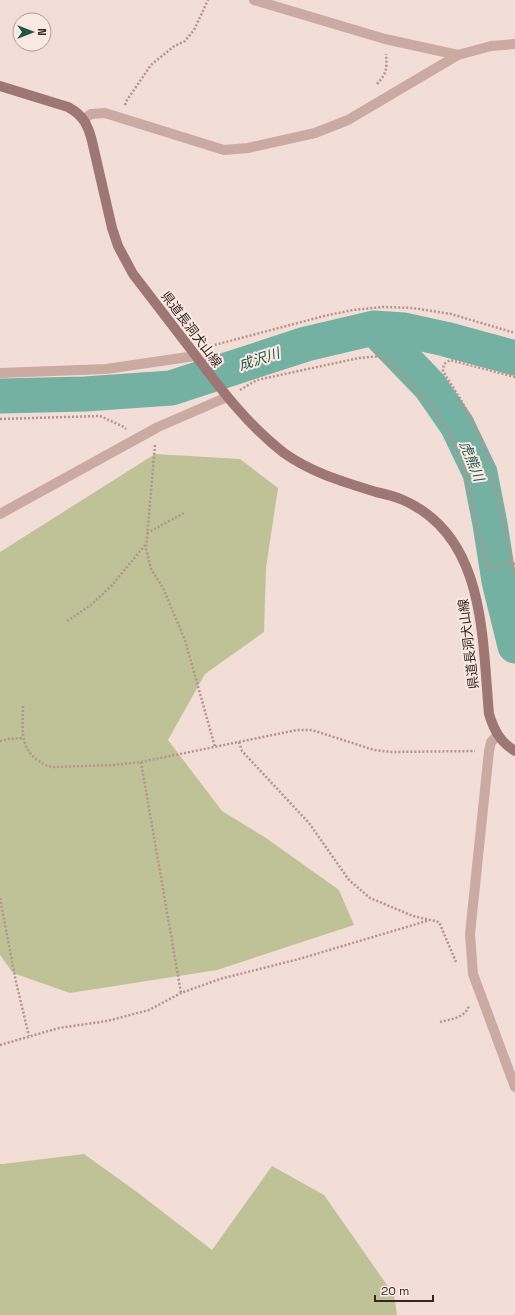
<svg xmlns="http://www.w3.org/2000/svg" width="515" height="1315" viewBox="0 0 515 1315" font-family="'Space Grotesk','Noto Sans JP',sans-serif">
<rect width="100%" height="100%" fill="#f2ded7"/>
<path fill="#bfc296" d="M155,454L240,459L278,488L266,568L264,632L205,674L168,740L222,811L266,838L339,890L354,925L217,970L70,993L13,973L0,955V552Z
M84,1154L137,1192L212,1250L272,1166L324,1195L394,1295L397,1315H0V1164H3Z"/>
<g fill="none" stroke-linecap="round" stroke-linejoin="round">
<path stroke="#74b1a3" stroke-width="35" d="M374,328L430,386L457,425L480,473L490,524L499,581L515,646
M0,396L85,394L171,388L306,344L374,328L404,330L445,339L515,358"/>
<path stroke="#b6938c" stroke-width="2.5" stroke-dasharray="2 2" stroke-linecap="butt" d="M377,84C387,73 387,69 386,54
M125,105L127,100L151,65L173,47L185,41L194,30L208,0
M207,347L324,316L353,310L383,307L413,308L451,314L515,333
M515,377L450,360L444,364L443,371L461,400L482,440L489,460L515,575
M240,390L257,380L359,358L383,356L388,359L434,409L450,434L465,471L487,568
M0,419L100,416L122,426L126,429
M155,445L146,549L151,569L163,588L185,640L215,747
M147,533L184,513
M486,568L512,563L515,564
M67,621L91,605L112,585L146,544
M23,706C23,726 19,745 36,759C42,763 46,766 53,767L113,765L141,762L297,730H312L374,750L392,752L475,751
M0,741L9,739L23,738
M239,742L242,751L309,823L349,880L370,898L413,916L439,922L456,962
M141,762L181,993
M0,898L16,982L29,1036
M440,1022C451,1019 466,1018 469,1005
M0,1045L59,1028L107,1021L149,1010L181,993L220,979L299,959L430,920"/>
<path stroke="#cbaaa2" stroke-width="10" d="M254,0L385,39L458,55
M84,119L91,114L105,113L224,150L248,148L315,133L348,120L458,55L491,46L515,44
M0,373L106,369L195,356
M0,514L158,427L227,397
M497,736L491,742L489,751L470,934L473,974L515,1087"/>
<path stroke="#9e7774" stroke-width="10" d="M0,86L68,107C83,115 88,125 92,141L112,228L118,246L133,274C154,301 175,329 196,356C222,391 249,426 284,453C312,473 344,482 376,492C385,494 394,496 403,500C486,536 482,638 489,714C494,730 500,742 515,751"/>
</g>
<g text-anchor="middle" stroke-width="4" stroke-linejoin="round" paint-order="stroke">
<g font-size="13" fill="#352625" stroke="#fae9e3">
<text transform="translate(192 329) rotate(53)" y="5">県道長洞犬山線</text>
<text transform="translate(468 644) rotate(-97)" y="5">県道長洞犬山線</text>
</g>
<g font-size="14" font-style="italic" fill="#19584b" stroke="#fae9e3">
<text transform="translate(259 359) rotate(-18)" y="5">成沢川</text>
<text transform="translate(472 461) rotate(68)" y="5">虎熊川</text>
</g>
</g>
<g transform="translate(32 32) rotate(90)"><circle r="19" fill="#fae9e3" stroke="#ab9b97"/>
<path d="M0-3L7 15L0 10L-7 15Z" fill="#19584b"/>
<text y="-6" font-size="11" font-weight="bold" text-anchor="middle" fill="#352625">N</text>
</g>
<path d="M375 1295v6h58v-6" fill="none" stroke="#352625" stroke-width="2"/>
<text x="381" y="1295" font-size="12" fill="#352625" stroke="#fae9e3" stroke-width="3" paint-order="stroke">20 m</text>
</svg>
